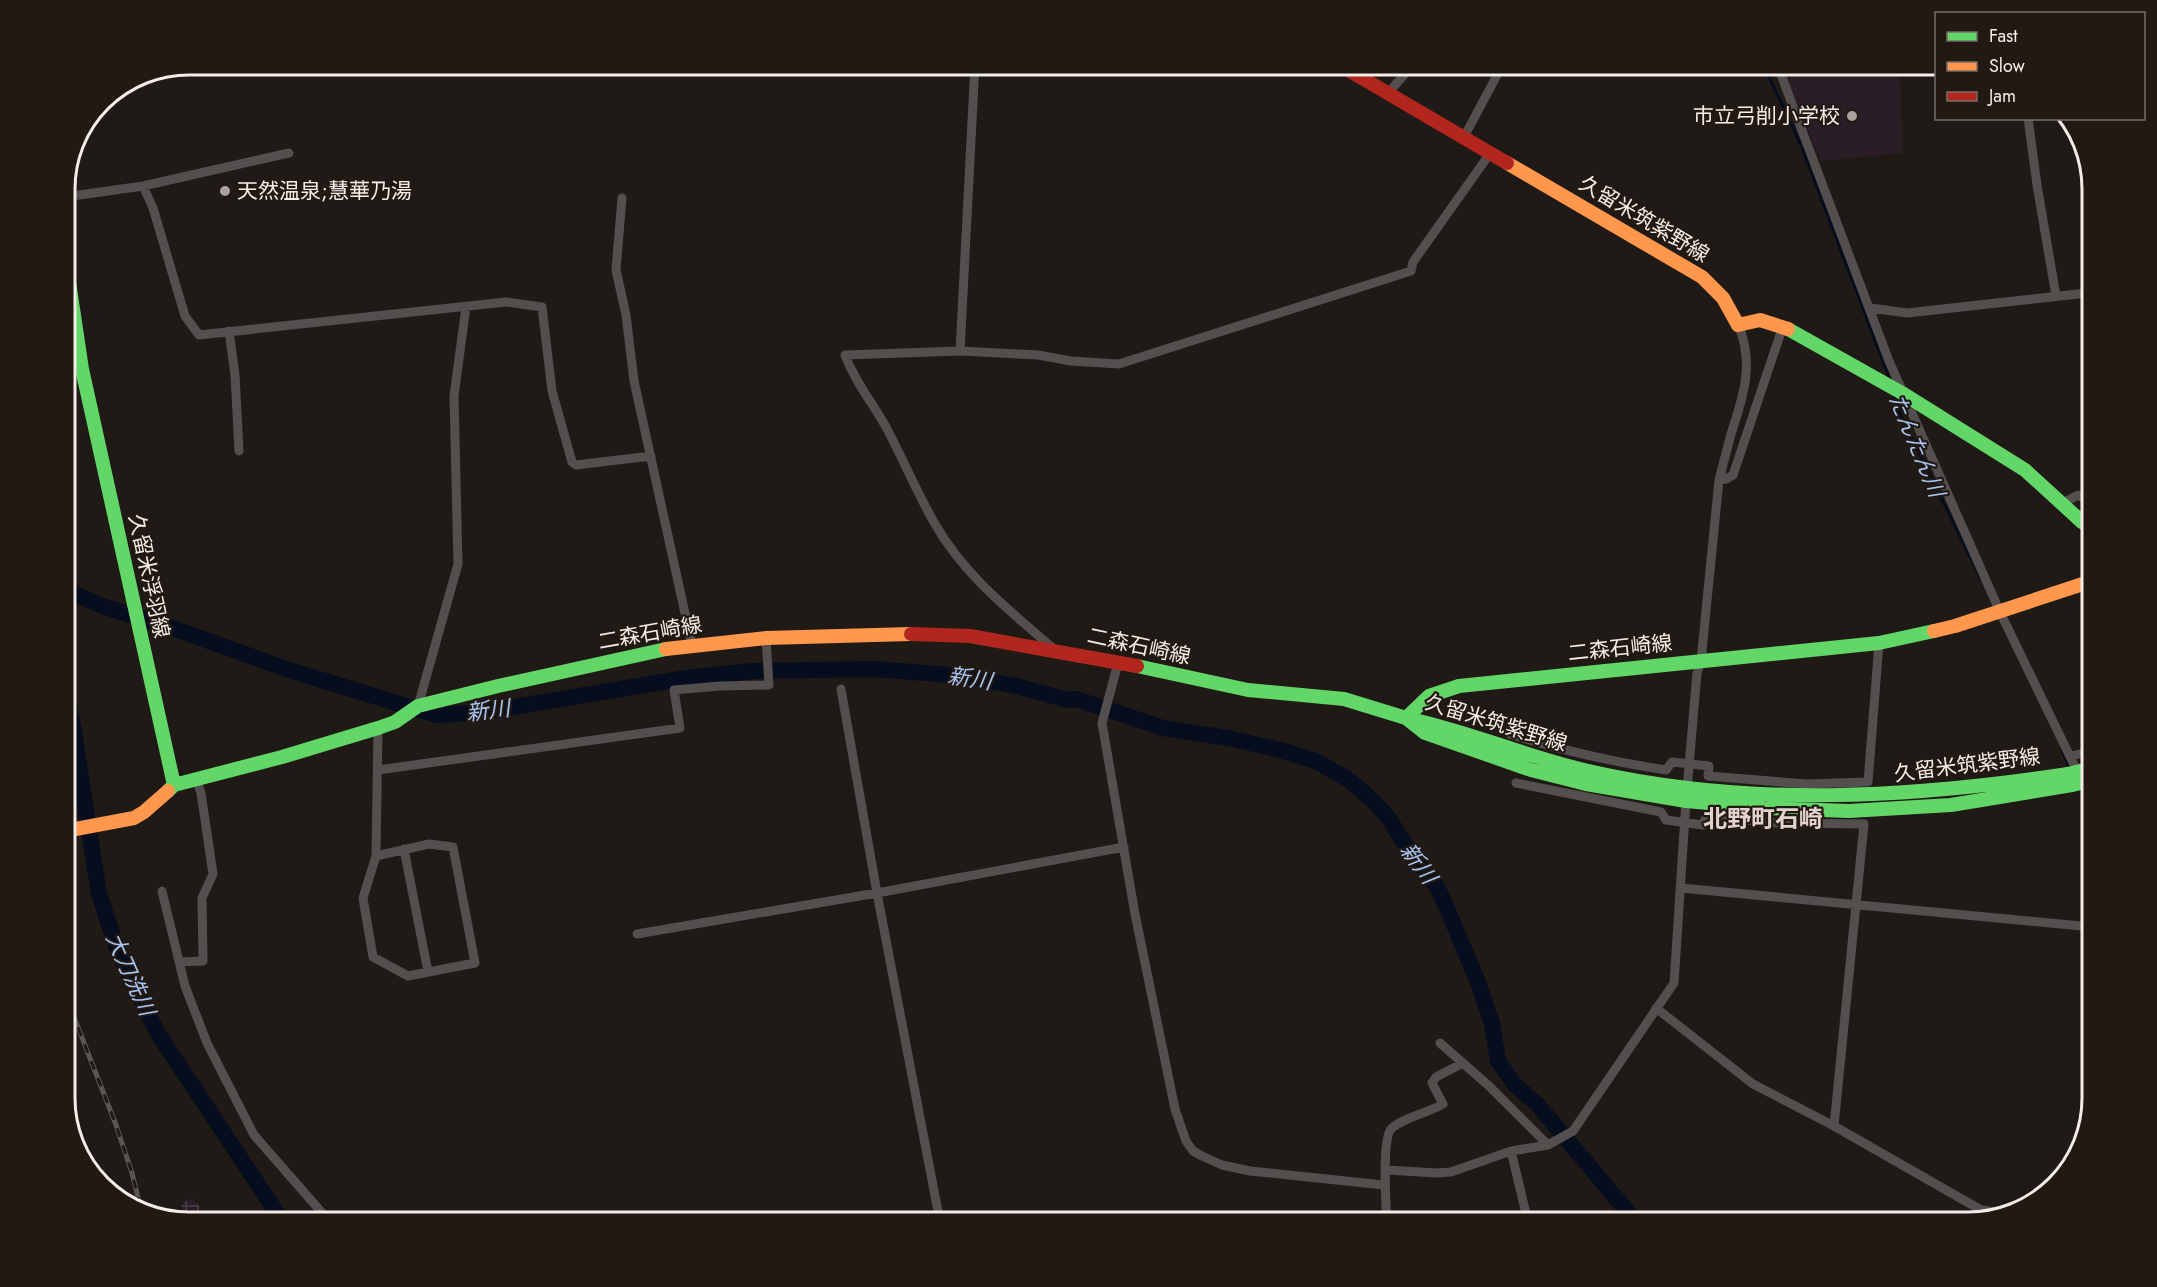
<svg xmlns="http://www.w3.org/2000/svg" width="2157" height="1287" viewBox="0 0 2157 1287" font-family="Jost,'Noto Sans JP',sans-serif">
<defs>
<pattern id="industrial-grid" width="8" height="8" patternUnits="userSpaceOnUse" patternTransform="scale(1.5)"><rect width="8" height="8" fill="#2a1d26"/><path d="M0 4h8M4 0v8" fill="none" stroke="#4a3e46"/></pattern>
</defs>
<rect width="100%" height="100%" fill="#201a16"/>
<path fill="url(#industrial-grid)" d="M193,1198L211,1222H189L178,1220L183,1202Z"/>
<path fill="#2b1d25" d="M1780,65H1900L1903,153L1821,161Z"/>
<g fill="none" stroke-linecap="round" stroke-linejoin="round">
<path stroke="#050d1e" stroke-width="3" d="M1763,64L1801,145L1890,380
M1894,395L1898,410L1982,581
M2062,750L2070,768
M2080,788L2092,817"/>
<path stroke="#050d1e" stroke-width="16" d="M65,590L105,607L167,626L289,670L436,715L477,713L686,678L753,671L875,669L963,676L1016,686L1068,700L1076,699L1163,728L1228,738L1280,750L1316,761L1349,780L1373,801L1388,817L1402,840L1437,887L1446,906L1477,980L1492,1023L1498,1061L1515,1085L1537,1104L1627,1211L1634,1222
M65,692L73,726L99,894L118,952L158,1034L283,1222"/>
<path stroke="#534f4e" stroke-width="9" d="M1777,64L1889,361L2000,612L2092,802
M1388,93L1414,64
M2028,118L2037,185L2056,296
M1464,137L1503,64
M143,186L153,208L185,316L199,335L506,302L542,307L552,391L572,462L576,465L651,456
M65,197L143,186L289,153
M622,198L616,270L626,315L634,381L692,645
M1871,308L1907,313L2087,293L2092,323
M229,331L235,375L239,451
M960,351L975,64
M1719,480C1723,465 1727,449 1731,434C1743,398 1755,362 1738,325
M2063,503L2078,495L2092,503
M1054,649C1010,611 964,575 935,524C917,493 903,459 886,427C872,402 855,382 845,355L960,351L1038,355L1071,361L1119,364L1411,271L1413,262L1491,152
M1118,663L1102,723L1135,914L1175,1109L1186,1141L1193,1151L1202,1156L1222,1165L1250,1171L1384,1185
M841,689L877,893L940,1222
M418,706L458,564L454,396L466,307
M1509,734C1561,750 1612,762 1666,770L1672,762L1709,766L1708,776L1806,784L1868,782L1879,643
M2072,756L2092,751
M378,770L680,728L674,690L720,686L769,685L766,638
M1516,783L1661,812L1666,820L1703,825L1706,817L1778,823L1864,824L1834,1126
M404,849L428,972
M376,856L429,844L453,847L475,963L408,976L373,957L363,898L376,856L378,728
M1681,888L2092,927
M162,891L185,986L207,1043L254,1135L330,1222
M637,934L877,893L1124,847
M179,962L203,961L202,898L213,874L201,793L196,779
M1656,1008L1753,1084L1834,1126L1981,1210L2005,1213
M1440,1043L1489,1086L1548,1145
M1511,1151L1528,1222
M1387,1170L1436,1173L1451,1172L1511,1151L1548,1145L1573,1131L1674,983L1686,801L1697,673L1701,661L1719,480L1726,479L1733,475L1783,326
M1387,1222C1386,1207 1382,1139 1391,1129C1402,1118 1428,1113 1443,1104L1432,1083L1436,1077L1463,1063"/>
<path stroke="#63d668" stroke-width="14" d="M2075,126L2084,155
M65,255L82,369L174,785L168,791
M1788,329L1902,393L2025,470L2082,522L2092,528
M1137,666L1248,690L1344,699L1406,718L1429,696L1459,686L1879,643L1934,631
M1406,718L1425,733L1531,770L1586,784L1686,801L1764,808L1849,811L1951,805L2072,785
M1410,719C1472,732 1531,759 1593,772C1751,807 1910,798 2068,774
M174,785L282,757L378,728L395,722L418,706L498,686L666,649"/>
<path stroke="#ff974d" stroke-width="14" d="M1507,163L1702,277L1723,298L1738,325L1760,320L1788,329
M1934,631L1955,626L2092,581
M666,649L766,638L911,634
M65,831L134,818L144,812L168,791"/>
<path stroke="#b3261e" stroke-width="14" d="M1338,64L1507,163
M911,634L970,636L1137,666"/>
<g stroke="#595552" stroke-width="5">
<path id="rail" d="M65,994L116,1125L132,1173L141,1210"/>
</g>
<use href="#rail" stroke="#231913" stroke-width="3" stroke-dasharray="9" stroke-linecap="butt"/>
<path stroke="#63d668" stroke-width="14" d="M2068,774L2092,768
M2072,785L2092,781"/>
</g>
<g fill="#aaa29e" stroke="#231913" stroke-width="2">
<circle cx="1852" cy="116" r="6"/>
<circle cx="225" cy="191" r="6"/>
</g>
<g text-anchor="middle" stroke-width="4.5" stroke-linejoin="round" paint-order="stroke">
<g font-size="21" fill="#f4ece8" stroke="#231913" text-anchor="end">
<text x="1840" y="123">市立弓削小学校</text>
<text x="237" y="198" text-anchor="start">天然温泉;慧華乃湯</text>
</g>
<g font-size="21" fill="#f4ece8" stroke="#231913">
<text transform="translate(1644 219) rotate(31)" y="7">久留米筑紫野線</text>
<text transform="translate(149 576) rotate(78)" y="7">久留米浮羽線</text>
<text transform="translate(650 633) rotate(-10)" y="7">二森石崎線</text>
<text transform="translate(1139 646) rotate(12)" y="7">二森石崎線</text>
<text transform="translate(1620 648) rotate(-6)" y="7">二森石崎線</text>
<text transform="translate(1496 723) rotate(17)" y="7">久留米筑紫野線</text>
<text transform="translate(1967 765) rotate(-7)" y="7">久留米筑紫野線</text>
</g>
<g font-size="22" font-style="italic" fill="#a6c5f3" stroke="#231913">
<text transform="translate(1917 445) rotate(67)" y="8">たんたん川</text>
<text transform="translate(970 678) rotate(8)" y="8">新川</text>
<text transform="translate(488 710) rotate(-7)" y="8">新川</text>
<text transform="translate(1419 863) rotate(54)" y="8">新川</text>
<text transform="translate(131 974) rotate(66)" y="8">大刀洗川</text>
</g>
<g font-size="24" font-weight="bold" fill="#e1d3cb" stroke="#231913">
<text x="1763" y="827">北野町石崎</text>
</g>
</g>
<path d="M0 0H2157V1287H0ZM189 75H1968A114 114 0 0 1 2082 189V1098A114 114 0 0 1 1968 1212H189A114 114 0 0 1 75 1098V189A114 114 0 0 1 189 75Z" fill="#231913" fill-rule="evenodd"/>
<path fill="none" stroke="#f4ece8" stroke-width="3" d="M189 75H1968A114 114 0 0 1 2082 189V1098A114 114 0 0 1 1968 1212H189A114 114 0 0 1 75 1098V189A114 114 0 0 1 189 75Z"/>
<rect x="1935" y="12" width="210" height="108" fill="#231913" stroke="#776d68" stroke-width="1.5"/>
<rect x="1947" y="32" width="30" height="9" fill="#63d668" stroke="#776d68" stroke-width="1.5"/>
<text x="1989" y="42" font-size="18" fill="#f4ece8">Fast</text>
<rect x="1947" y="62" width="30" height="9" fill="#ff974d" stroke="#776d68" stroke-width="1.5"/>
<text x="1989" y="72" font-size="18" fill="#f4ece8">Slow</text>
<rect x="1947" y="92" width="30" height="9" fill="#b3261e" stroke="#776d68" stroke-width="1.5"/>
<text x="1989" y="102" font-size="18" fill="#f4ece8">Jam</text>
</svg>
